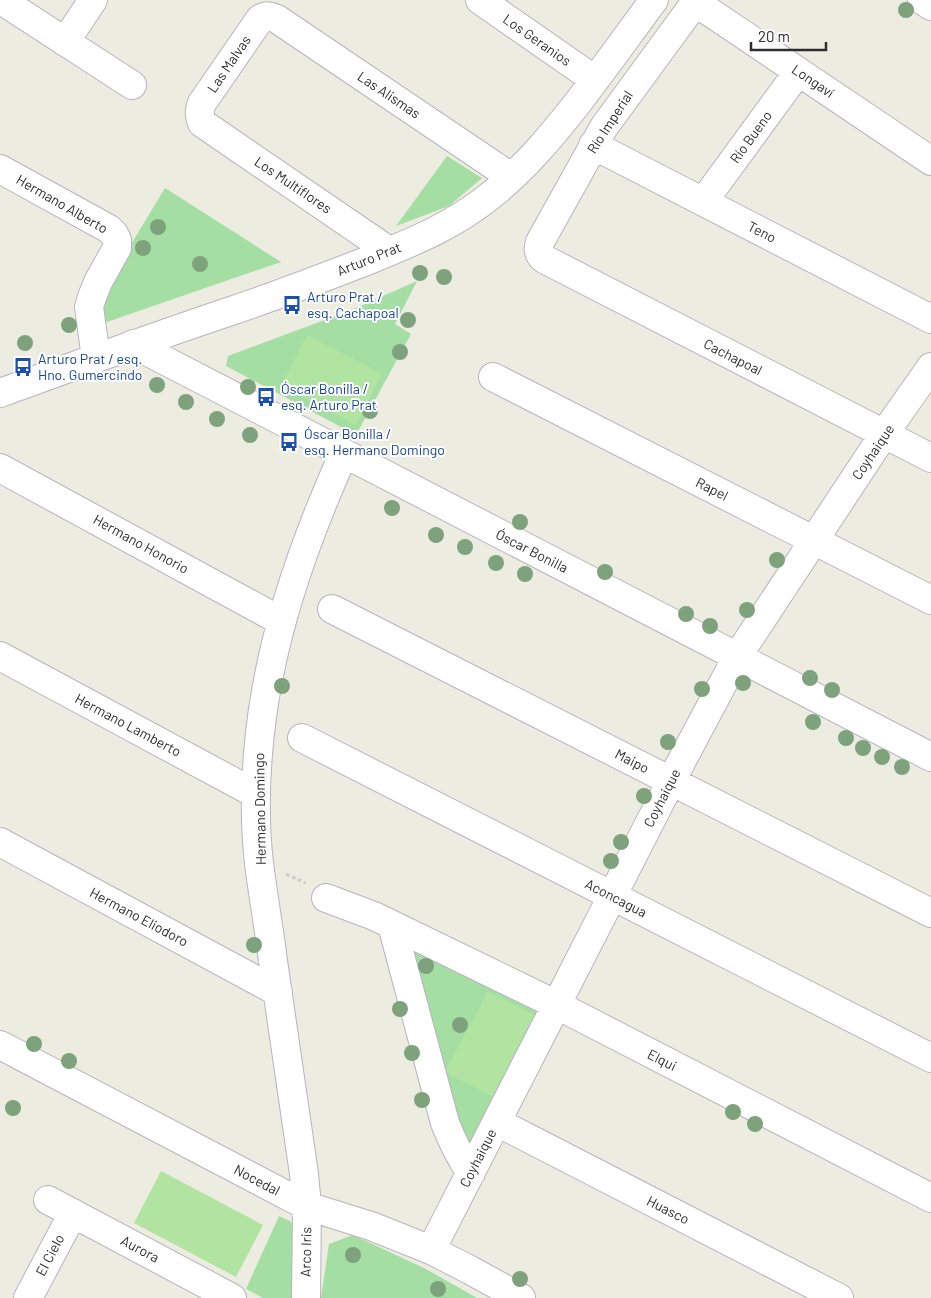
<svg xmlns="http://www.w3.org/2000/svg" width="931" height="1298" viewBox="0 0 931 1298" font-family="Barlow,sans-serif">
<rect width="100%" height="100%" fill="#edece1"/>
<path fill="#a4dea3" d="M447,156L482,178L449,206L396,226Z
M165,188L281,262L104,323L103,291Z
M417,281L395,324L411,334L356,435L226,366L228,356L349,311Z
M412,945L544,1008L465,1153Z
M279,1216L290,1221L297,1231V1298H263L246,1289Z
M353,1235L426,1269L477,1298H321L329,1244Z"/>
<path fill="#b1e4a0" d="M307,335L382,374L356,425L281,386Z
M488,991L538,1017L495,1098L445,1072Z
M161,1171L263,1225L236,1277L134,1223Z"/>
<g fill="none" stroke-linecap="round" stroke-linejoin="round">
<g stroke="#b6b4bf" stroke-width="30">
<path id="minor" d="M1,0L132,85
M480,0L595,80
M697,0L604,127L540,242C537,250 539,256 546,260L931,458
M922,0L931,6
M695,2L931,161
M65,42L93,0
M593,145L931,319
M0,169L109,229L114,234L117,240V248L98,282L92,297L89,307L96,358
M703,202L798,72
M389,251L202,123C199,115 199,111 202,103L260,19C266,15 270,16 277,19L511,177
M133,344L931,757
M493,377L931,600
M0,393C77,365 153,337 231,311C276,296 320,279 364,262C410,243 450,228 490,196C523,170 550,138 576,105C603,70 628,35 654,0
M0,468L281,621
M332,609L931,913
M0,656L256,794
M302,738L931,1058
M0,842L278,992
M326,898L374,916L557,1005L931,1198
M392,925L445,1123C452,1141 460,1157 471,1173
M0,1045L307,1206L371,1226L431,1250L470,1270L521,1298
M497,1122L839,1298
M48,1200L232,1298
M431,1250L671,781L737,657L884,434L931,367
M28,1298L73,1213
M306,1298L307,1206L304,1174C294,1103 283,1032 273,961C269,928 263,896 259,863C255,828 255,790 258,754C266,649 301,549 344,453"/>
</g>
<path stroke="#cdcdcd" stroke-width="3" stroke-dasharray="4 2.5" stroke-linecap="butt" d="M286,874L306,883"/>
<use href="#minor" stroke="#fff" stroke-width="28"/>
</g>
<g fill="#7ea27c">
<circle cx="906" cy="10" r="8"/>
<circle cx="158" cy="227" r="8"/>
<circle cx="143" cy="248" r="8"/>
<circle cx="200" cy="264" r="8"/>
<circle cx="420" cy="273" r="8"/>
<circle cx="444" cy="277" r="8"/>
<circle cx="408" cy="320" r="8"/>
<circle cx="69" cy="325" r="8"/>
<circle cx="25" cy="343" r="8"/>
<circle cx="400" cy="352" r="8"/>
<circle cx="157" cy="385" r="8"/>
<circle cx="248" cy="387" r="8"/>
<circle cx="186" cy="402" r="8"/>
<circle cx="370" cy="411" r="8"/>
<circle cx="217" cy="419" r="8"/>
<circle cx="250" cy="435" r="8"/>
<circle cx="392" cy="508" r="8"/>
<circle cx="520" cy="522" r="8"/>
<circle cx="436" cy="535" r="8"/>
<circle cx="465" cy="547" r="8"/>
<circle cx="777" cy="560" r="8"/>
<circle cx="496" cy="563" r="8"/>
<circle cx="605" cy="572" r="8"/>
<circle cx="525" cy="574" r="8"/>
<circle cx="747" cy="610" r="8"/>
<circle cx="686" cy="614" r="8"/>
<circle cx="710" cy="626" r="8"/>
<circle cx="810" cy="678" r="8"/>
<circle cx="743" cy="683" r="8"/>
<circle cx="282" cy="686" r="8"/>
<circle cx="702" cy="689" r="8"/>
<circle cx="832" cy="690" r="8"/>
<circle cx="813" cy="722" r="8"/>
<circle cx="846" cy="738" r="8"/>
<circle cx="668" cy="742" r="8"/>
<circle cx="863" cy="748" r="8"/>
<circle cx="882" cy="757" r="8"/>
<circle cx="902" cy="767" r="8"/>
<circle cx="644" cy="796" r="8"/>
<circle cx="621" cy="842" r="8"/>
<circle cx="611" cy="861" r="8"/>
<circle cx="254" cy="945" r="8"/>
<circle cx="426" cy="966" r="8"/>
<circle cx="400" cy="1009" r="8"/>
<circle cx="460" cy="1025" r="8"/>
<circle cx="34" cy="1044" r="8"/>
<circle cx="412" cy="1053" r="8"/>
<circle cx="69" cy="1061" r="8"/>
<circle cx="422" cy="1100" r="8"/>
<circle cx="13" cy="1108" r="8"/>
<circle cx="733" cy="1112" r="8"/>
<circle cx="755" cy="1124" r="8"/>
<circle cx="353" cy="1255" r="8"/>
<circle cx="520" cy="1279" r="8"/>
<circle cx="438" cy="1289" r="8"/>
</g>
<defs>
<g id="bus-bare" transform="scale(1.5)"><path d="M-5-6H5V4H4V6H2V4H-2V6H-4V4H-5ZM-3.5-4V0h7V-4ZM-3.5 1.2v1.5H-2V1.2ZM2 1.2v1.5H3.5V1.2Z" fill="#1a4fb4" stroke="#fff" stroke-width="2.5" paint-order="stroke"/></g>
</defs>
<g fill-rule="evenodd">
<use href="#bus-bare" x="292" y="305"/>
<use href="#bus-bare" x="23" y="367"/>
<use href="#bus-bare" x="266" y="397"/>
<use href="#bus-bare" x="289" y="442"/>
</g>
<g text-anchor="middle" stroke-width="4" stroke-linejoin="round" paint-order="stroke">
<g font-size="14" fill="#2d2d2d" stroke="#fff">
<text transform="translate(537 40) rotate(35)" y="5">Los Geranios</text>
<text transform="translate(229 64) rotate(-56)" y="5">Las Malvas</text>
<text transform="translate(813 81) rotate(34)" y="5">Longaví</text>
<text transform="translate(389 95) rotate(34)" y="5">Las Alismas</text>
<text transform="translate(610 122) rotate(-57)" y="5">Río Imperial</text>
<text transform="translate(751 137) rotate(-54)" y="5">Río Bueno</text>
<text transform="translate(293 185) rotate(34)" y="5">Los Multiflores</text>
<text transform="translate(62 204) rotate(30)" y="5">Hermano Alberto</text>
<text transform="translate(762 232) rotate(27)" y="5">Teno</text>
<text transform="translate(369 259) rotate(-22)" y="5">Arturo Prat</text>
<text transform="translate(733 357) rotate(27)" y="5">Cachapoal</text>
<text transform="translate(873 452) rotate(-56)" y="5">Coyhaique</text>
<text transform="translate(712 489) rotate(27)" y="5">Rapel</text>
<text transform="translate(141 544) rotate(29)" y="5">Hermano Honorio</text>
<text transform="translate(532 551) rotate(27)" y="5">Óscar Bonilla</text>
<text transform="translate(128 725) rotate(28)" y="5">Hermano Lamberto</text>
<text transform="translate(632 761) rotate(27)" y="5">Maipo</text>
<text transform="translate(662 798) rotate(-63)" y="5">Coyhaique</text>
<text transform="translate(260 809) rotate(-91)" y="5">Hermano Domingo</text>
<text transform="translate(616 898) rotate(27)" y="5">Aconcagua</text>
<text transform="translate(139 917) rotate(28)" y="5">Hermano Eliodoro</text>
<text transform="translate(662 1060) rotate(27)" y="5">Elqui</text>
<text transform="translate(478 1158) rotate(-63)" y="5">Coyhaique</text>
<text transform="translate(257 1180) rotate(28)" y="5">Nocedal</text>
<text transform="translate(668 1210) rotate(27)" y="5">Huasco</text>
<text transform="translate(140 1249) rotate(28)" y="5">Aurora</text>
<text transform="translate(306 1252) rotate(-89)" y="5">Arco Iris</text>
<text transform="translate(50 1255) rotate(-62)" y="5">El Cielo</text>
</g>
<g font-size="14" fill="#164399" stroke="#fff" text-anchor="start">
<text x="307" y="302">Arturo Prat /<tspan x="307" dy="16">esq. Cachapoal</tspan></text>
<text x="38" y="364">Arturo Prat / esq.<tspan x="38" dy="16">Hno. Gumercindo</tspan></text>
<text x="281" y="394">Óscar Bonilla /<tspan x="281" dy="16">esq. Arturo Prat</tspan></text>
<text x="304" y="439">Óscar Bonilla /<tspan x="304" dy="16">esq. Hermano Domingo</tspan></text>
</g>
</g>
<path d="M751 42v8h75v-8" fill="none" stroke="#2d2d2d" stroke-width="2.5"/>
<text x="758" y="42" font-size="15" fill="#2d2d2d" stroke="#ffffff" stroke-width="4" paint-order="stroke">20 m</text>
</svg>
